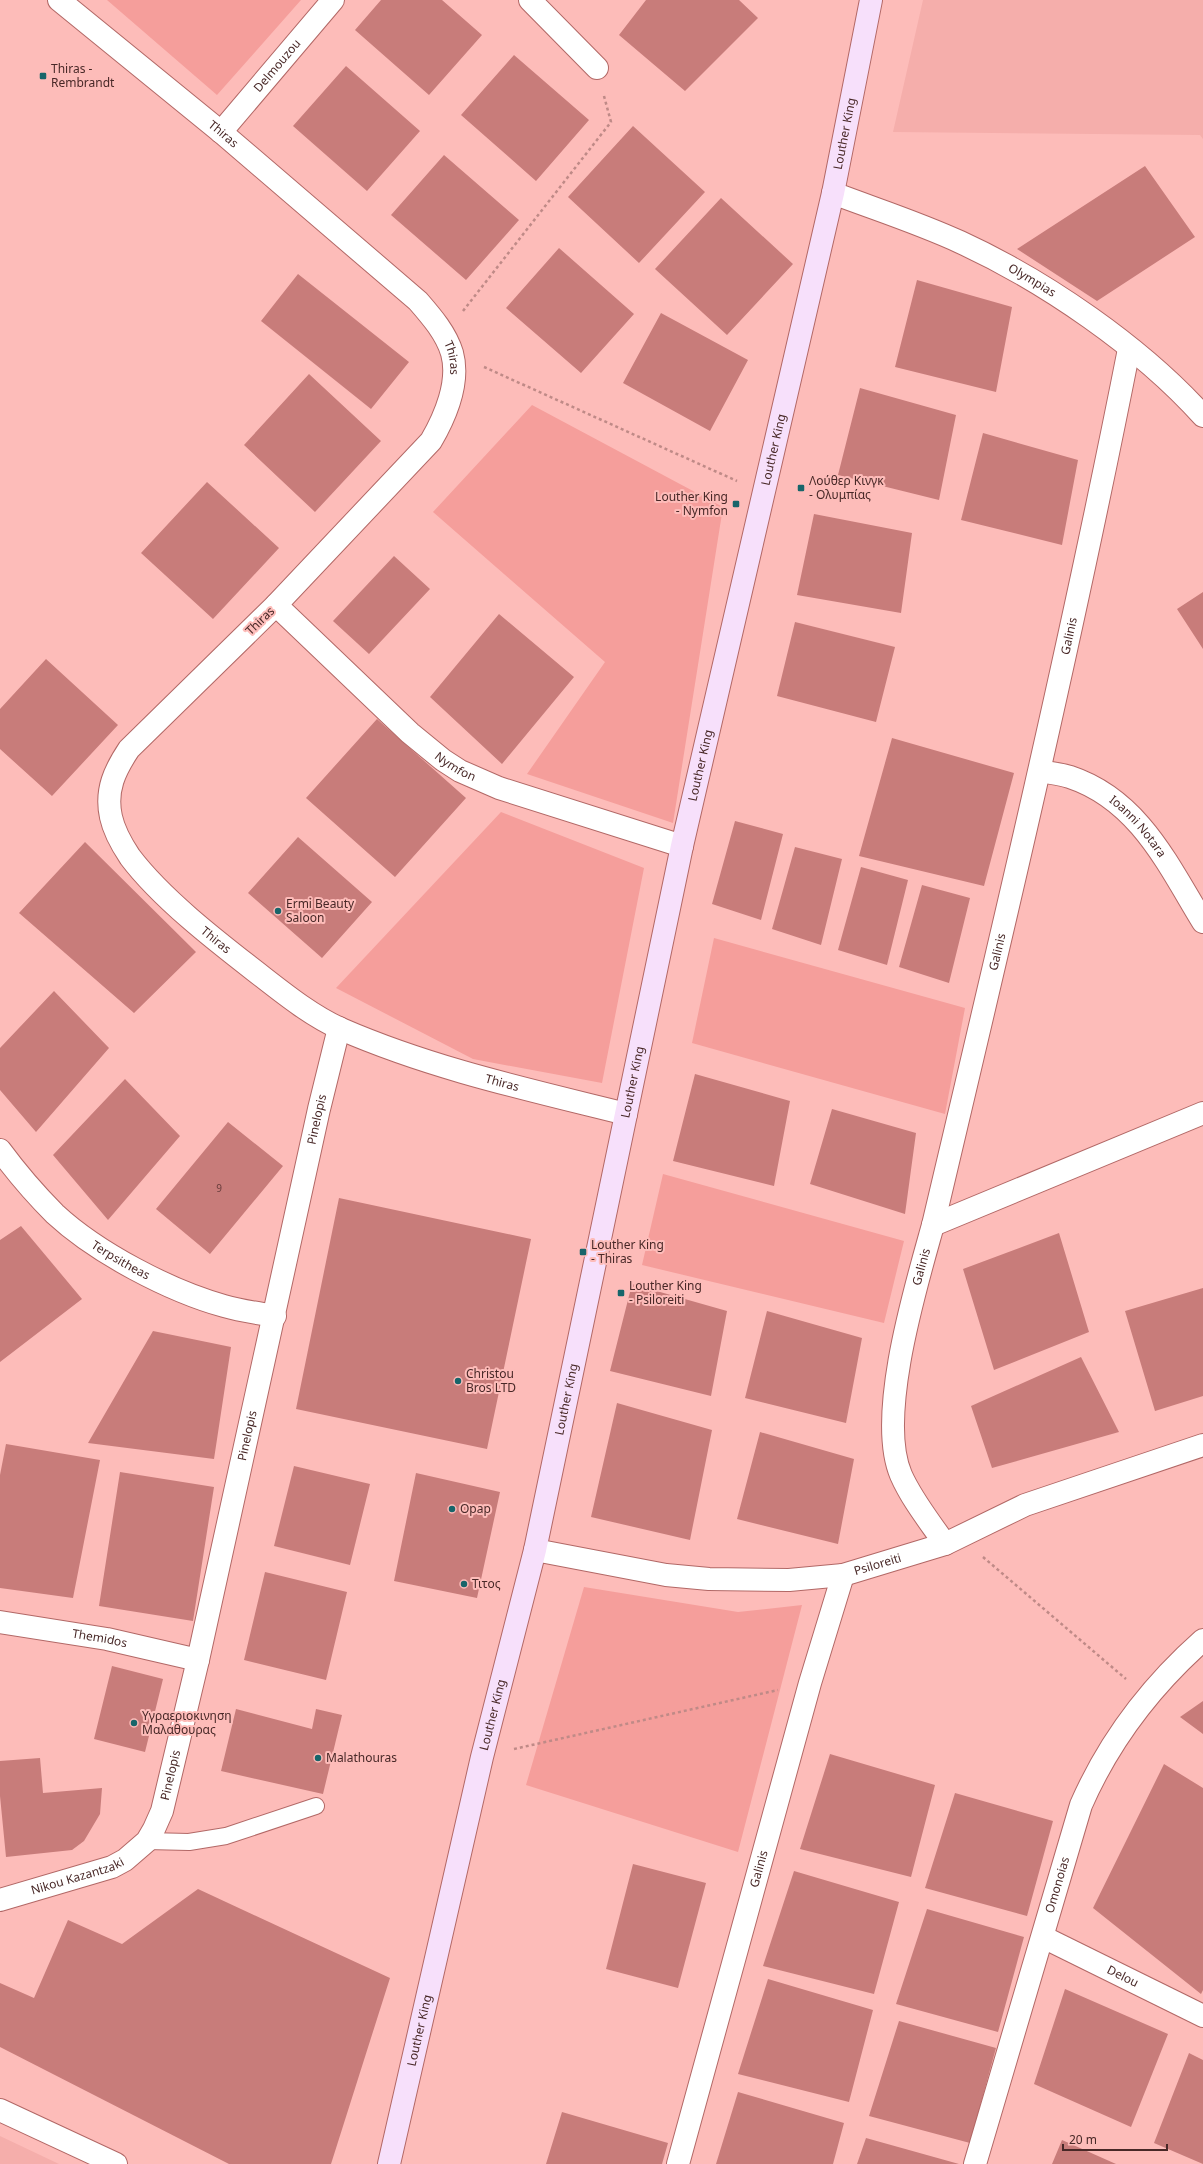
<svg xmlns="http://www.w3.org/2000/svg" width="1203" height="2164" viewBox="0 0 1203 2164" font-family="'Noto Sans',sans-serif">
<rect width="100%" height="100%" fill="#fdbcb9"/>
<path fill="#f5aeab" d="M923,0H1203V139L1200,135L893,132Z
M0,2136L59,2164H0Z"/>
<path fill="#f59e9b" d="M107,0H301L217,95Z
M532,405L723,507L673,823L527,774L605,662L433,512Z
M501,812L644,868L602,1083L473,1059L336,988Z
M714,938L965,1008L945,1114L692,1043Z
M663,1174L904,1241L884,1323L642,1265Z
M584,1587L738,1612L802,1605L738,1852L526,1785Z"/>
<path fill="#c87c7a" d="M381,0H442L482,35L429,95L355,30Z
M646,0H739L758,18L685,91L619,35Z
M514,55L589,120L536,181L461,115Z
M346,66L420,131L367,191L293,126Z
M633,126L705,192L639,263L568,197Z
M444,155L519,220L466,280L391,215Z
M1145,166L1195,237L1097,301L1017,249Z
M721,198L793,264L727,335L655,269Z
M559,248L634,314L581,373L506,308Z
M298,274L409,362L371,409L261,321Z
M917,280L1012,307L996,392L895,367Z
M661,313L748,360L710,431L623,383Z
M309,374L381,441L315,512L244,445Z
M860,388L956,415L939,500L838,475Z
M983,433L1078,460L1062,545L961,520Z
M207,482L279,548L213,619L141,553Z
M814,514L912,533L901,613L797,595Z
M394,556L430,589L369,654L333,621Z
M1203,592V649L1177,609Z
M499,614L574,677L502,764L430,697Z
M795,622L895,647L876,722L777,696Z
M46,659L118,725L52,796L0,749V709Z
M377,719L466,798L395,877L306,798Z
M892,738L1014,773L984,886L859,856Z
M735,821L783,834L761,920L712,904Z
M298,837L372,902L322,958L248,893Z
M85,842L196,952L134,1013L19,913Z
M795,847L842,859L821,945L772,929Z
M861,867L908,880L887,965L838,950Z
M922,885L970,898L949,983L899,967Z
M54,991L109,1048L36,1132L0,1090V1048Z
M695,1074L790,1101L774,1186L673,1161Z
M125,1079L180,1136L108,1220L53,1155Z
M832,1109L916,1133L905,1214L810,1184Z
M228,1122L283,1166L210,1254L156,1209Z
M339,1198L531,1239L487,1449L296,1409Z
M21,1226L82,1299L0,1362V1240Z
M1059,1233L1089,1332L994,1370L963,1269Z
M632,1284L727,1311L711,1396L610,1371Z
M1203,1288V1396L1155,1411L1125,1311Z
M767,1311L862,1338L846,1423L745,1398Z
M153,1331L231,1347L214,1459L88,1443Z
M1081,1357L1119,1432L992,1468L971,1406Z
M617,1403L712,1430L690,1540L591,1517Z
M760,1432L854,1459L838,1544L737,1519Z
M6,1444L100,1460L73,1598L0,1588V1475Z
M294,1466L370,1484L350,1565L274,1546Z
M120,1472L214,1487L193,1621L99,1606Z
M416,1473L500,1492L477,1598L394,1581Z
M265,1572L347,1592L326,1680L244,1660Z
M112,1666L163,1679L145,1752L94,1739Z
M1203,1701V1734L1180,1717Z
M236,1709L312,1729L316,1709L342,1715L323,1794L221,1771Z
M830,1754L935,1785L911,1877L800,1849Z
M40,1758L43,1793L102,1788L100,1814L84,1841L72,1850L6,1857L0,1796V1761Z
M1164,1764L1203,1788V1990L1201,1994L1093,1908Z
M955,1793L1053,1821L1027,1916L925,1888Z
M633,1864L706,1883L678,1988L606,1969Z
M794,1871L899,1902L874,1994L763,1966Z
M198,1889L390,1978L331,2164H229L0,2047V1983L34,1998L68,1920L122,1944Z
M927,1909L1024,1937L998,2032L896,2004Z
M768,1979L873,2010L849,2102L738,2074Z
M1065,1989L1168,2034L1131,2127L1034,2084Z
M899,2021L996,2048L970,2143L869,2116Z
M1189,2053L1203,2060V2164L1154,2143Z
M738,2092L844,2123L833,2164H716Z
M562,2112L668,2143L662,2164H546Z
M866,2138L959,2164H857Z
M1062,2140L1116,2164H1052Z"/>
<g fill="none" stroke-linecap="round" stroke-linejoin="round">
<g stroke="#b26866" stroke-width="18">
<path id="lane" d="M147,1841L189,1842L226,1836L316,1806"/>
</g>
<g stroke="#b26866" stroke-width="24">
<g id="street">
<path id="s1" d="M59,0L221,132L418,301C431,316 446,333 452,353C460,382 445,417 431,441L276,605L129,749C115,770 105,790 111,817C114,831 122,845 130,857C161,898 215,940 255,971C282,992 310,1015 341,1029C433,1069 530,1090 626,1114"/>
<path d="M530,0L597,68"/>
<path id="s2" d="M221,132L333,0"/>
<path id="s3" d="M833,193C875,209 919,223 960,242C1045,281 1141,347 1203,416"/>
<path id="s4" d="M276,605L410,733L443,760L460,771L499,788L682,846"/>
<path id="s5" d="M1040,771C1050,773 1061,774 1070,777C1139,800 1168,865 1203,922"/>
<path id="s6" d="M0,1150C17,1173 35,1194 55,1214C97,1253 170,1291 224,1306C241,1311 258,1313 275,1316"/>
<path d="M933,1225L1203,1113"/>
<path id="s7" d="M945,1544C930,1522 912,1500 901,1475C876,1417 916,1286 933,1225C1002,934 1071,643 1129,349"/>
<path id="s8" d="M535,1550L666,1575L709,1579L789,1580L843,1575L945,1544L1025,1505L1203,1445"/>
<path id="s9" d="M0,1622L107,1639L198,1660"/>
<path id="s10" d="M0,1900L112,1867L125,1860L147,1841L154,1829L162,1811L198,1660L319,1109L339,1028"/>
<path id="s11" d="M1043,1937L1203,2016"/>
<path d="M0,2110L116,2164"/>
<path id="s12" d="M678,2164L810,1683L843,1575"/>
<path id="s13" d="M975,2164L1081,1805C1109,1741 1150,1687 1203,1640"/>
</g>
</g>
<g stroke="#b26866" stroke-width="24">
<g id="secondary">
<path id="s14" d="M389,2164L482,1757L535,1550L682,846L833,193L871,0"/>
</g>
</g>
<path stroke="#bf8a87" stroke-width="2.5" stroke-dasharray="3 3" stroke-linecap="butt" d="M463,311L611,122L604,96
M484,367L737,481
M983,1557L1126,1679
M514,1749L778,1690"/>
<use href="#lane" stroke="#fff" stroke-width="16"/>
<use href="#street" stroke="#fff" stroke-width="22"/>
<use href="#secondary" stroke="#f7e0fb" stroke-width="22"/>
</g>
<g fill="#17656a" stroke="#fdbcb9" stroke-width="1.5">
<rect x="39" y="72" width="8" height="8" rx="2"/>
<rect x="797" y="484" width="8" height="8" rx="2"/>
<rect x="732" y="500" width="8" height="8" rx="2"/>
<circle cx="278" cy="911" r="4"/>
<rect x="579" y="1248" width="8" height="8" rx="2"/>
<rect x="617" y="1289" width="8" height="8" rx="2"/>
<circle cx="458" cy="1381" r="4"/>
<circle cx="452" cy="1509" r="4"/>
<circle cx="464" cy="1584" r="4"/>
<circle cx="134" cy="1723" r="4"/>
<circle cx="318" cy="1758" r="4"/>
</g>
<g text-anchor="middle" stroke-width="4" stroke-linejoin="round" paint-order="stroke">
<g font-size="10" fill="#683d3c">
<text x="219" y="1192">9</text>
</g>
<g font-size="12" fill="#482827" stroke="#fdbcb9">
<text dy="4" stroke="none"><textPath href="#s2" startOffset="87">Delmouzou</textPath></text>
<text dy="4" stroke="none"><textPath href="#s1" startOffset="212">Thiras</textPath></text>
<text dy="4" stroke="none"><textPath href="#s14" startOffset="2081">Louther King</textPath></text>
<text dy="4" stroke="none"><textPath href="#s3" startOffset="218">Olympias</textPath></text>
<text dy="4" stroke="none"><textPath href="#s1" startOffset="536">Thiras</textPath></text>
<text dy="4" stroke="none"><textPath href="#s14" startOffset="1757">Louther King</textPath></text>
<text transform="translate(260 621) rotate(-44)" y="4">Thiras</text>
<text dy="4" stroke="none"><textPath href="#s7" startOffset="942">Galinis</textPath></text>
<text dy="4" stroke="none"><textPath href="#s4" startOffset="242">Nymfon</textPath></text>
<text dy="4" stroke="none"><textPath href="#s14" startOffset="1433">Louther King</textPath></text>
<text dy="4" stroke="none"><textPath href="#s5" startOffset="116">Ioanni Notara</textPath></text>
<text dy="4" stroke="none"><textPath href="#s1" startOffset="1292">Thiras</textPath></text>
<text dy="4" stroke="none"><textPath href="#s7" startOffset="618">Galinis</textPath></text>
<text dy="4" stroke="none"><textPath href="#s1" startOffset="1616">Thiras</textPath></text>
<text dy="4" stroke="none"><textPath href="#s14" startOffset="1109">Louther King</textPath></text>
<text dy="4" stroke="none"><textPath href="#s10" startOffset="903">Pinelopis</textPath></text>
<text dy="4" stroke="none"><textPath href="#s6" startOffset="165">Terpsitheas</textPath></text>
<text dy="4" stroke="none"><textPath href="#s7" startOffset="294">Galinis</textPath></text>
<text dy="4" stroke="none"><textPath href="#s14" startOffset="785">Louther King</textPath></text>
<text dy="4" stroke="none"><textPath href="#s10" startOffset="579">Pinelopis</textPath></text>
<text dy="4" stroke="none"><textPath href="#s8" startOffset="347">Psiloreiti</textPath></text>
<text dy="4" stroke="none"><textPath href="#s9" startOffset="101">Themidos</textPath></text>
<text dy="4" stroke="none"><textPath href="#s14" startOffset="461">Louther King</textPath></text>
<text dy="4" stroke="none"><textPath href="#s10" startOffset="231">Pinelopis</textPath></text>
<text dy="4" stroke="none"><textPath href="#s12" startOffset="306">Galinis</textPath></text>
<text dy="4" stroke="none"><textPath href="#s10" startOffset="81">Nikou Kazantzaki</textPath></text>
<text dy="4" stroke="none"><textPath href="#s13" startOffset="291">Omonoias</textPath></text>
<text dy="4" stroke="none"><textPath href="#s11" startOffset="89">Delou</textPath></text>
<text dy="4" stroke="none"><textPath href="#s14" startOffset="137">Louther King</textPath></text>
</g>
<g font-size="12" fill="#482827" stroke="#fdbcb9" text-anchor="start">
<text x="51" y="73">Thiras -<tspan x="51" dy="14">Rembrandt</tspan></text>
<text x="809" y="485">Λούθερ Κινγκ<tspan x="809" dy="14">- Ολυμπίας</tspan></text>
<text x="728" y="501" text-anchor="end">Louther King<tspan x="728" dy="14">- Nymfon</tspan></text>
<text x="286" y="908">Ermi Beauty<tspan x="286" dy="14">Saloon</tspan></text>
<text x="591" y="1249">Louther King<tspan x="591" dy="14">- Thiras</tspan></text>
<text x="629" y="1290">Louther King<tspan x="629" dy="14">- Psiloreiti</tspan></text>
<text x="466" y="1378">Christou<tspan x="466" dy="14">Bros LTD</tspan></text>
<text x="460" y="1513">Opap</text>
<text x="472" y="1588">Τιτος</text>
<text x="142" y="1720">Υγραεριοκινηση<tspan x="142" dy="14">Μαλαθουρας</tspan></text>
<text x="326" y="1762">Malathouras</text>
</g>
</g>
<path d="M1063 2144v6h104v-6" fill="none" stroke="#482827" stroke-width="2"/>
<text x="1069" y="2144" font-size="12" fill="#482827" stroke="#fdbcb9" stroke-width="3" paint-order="stroke">20 m</text>
</svg>
